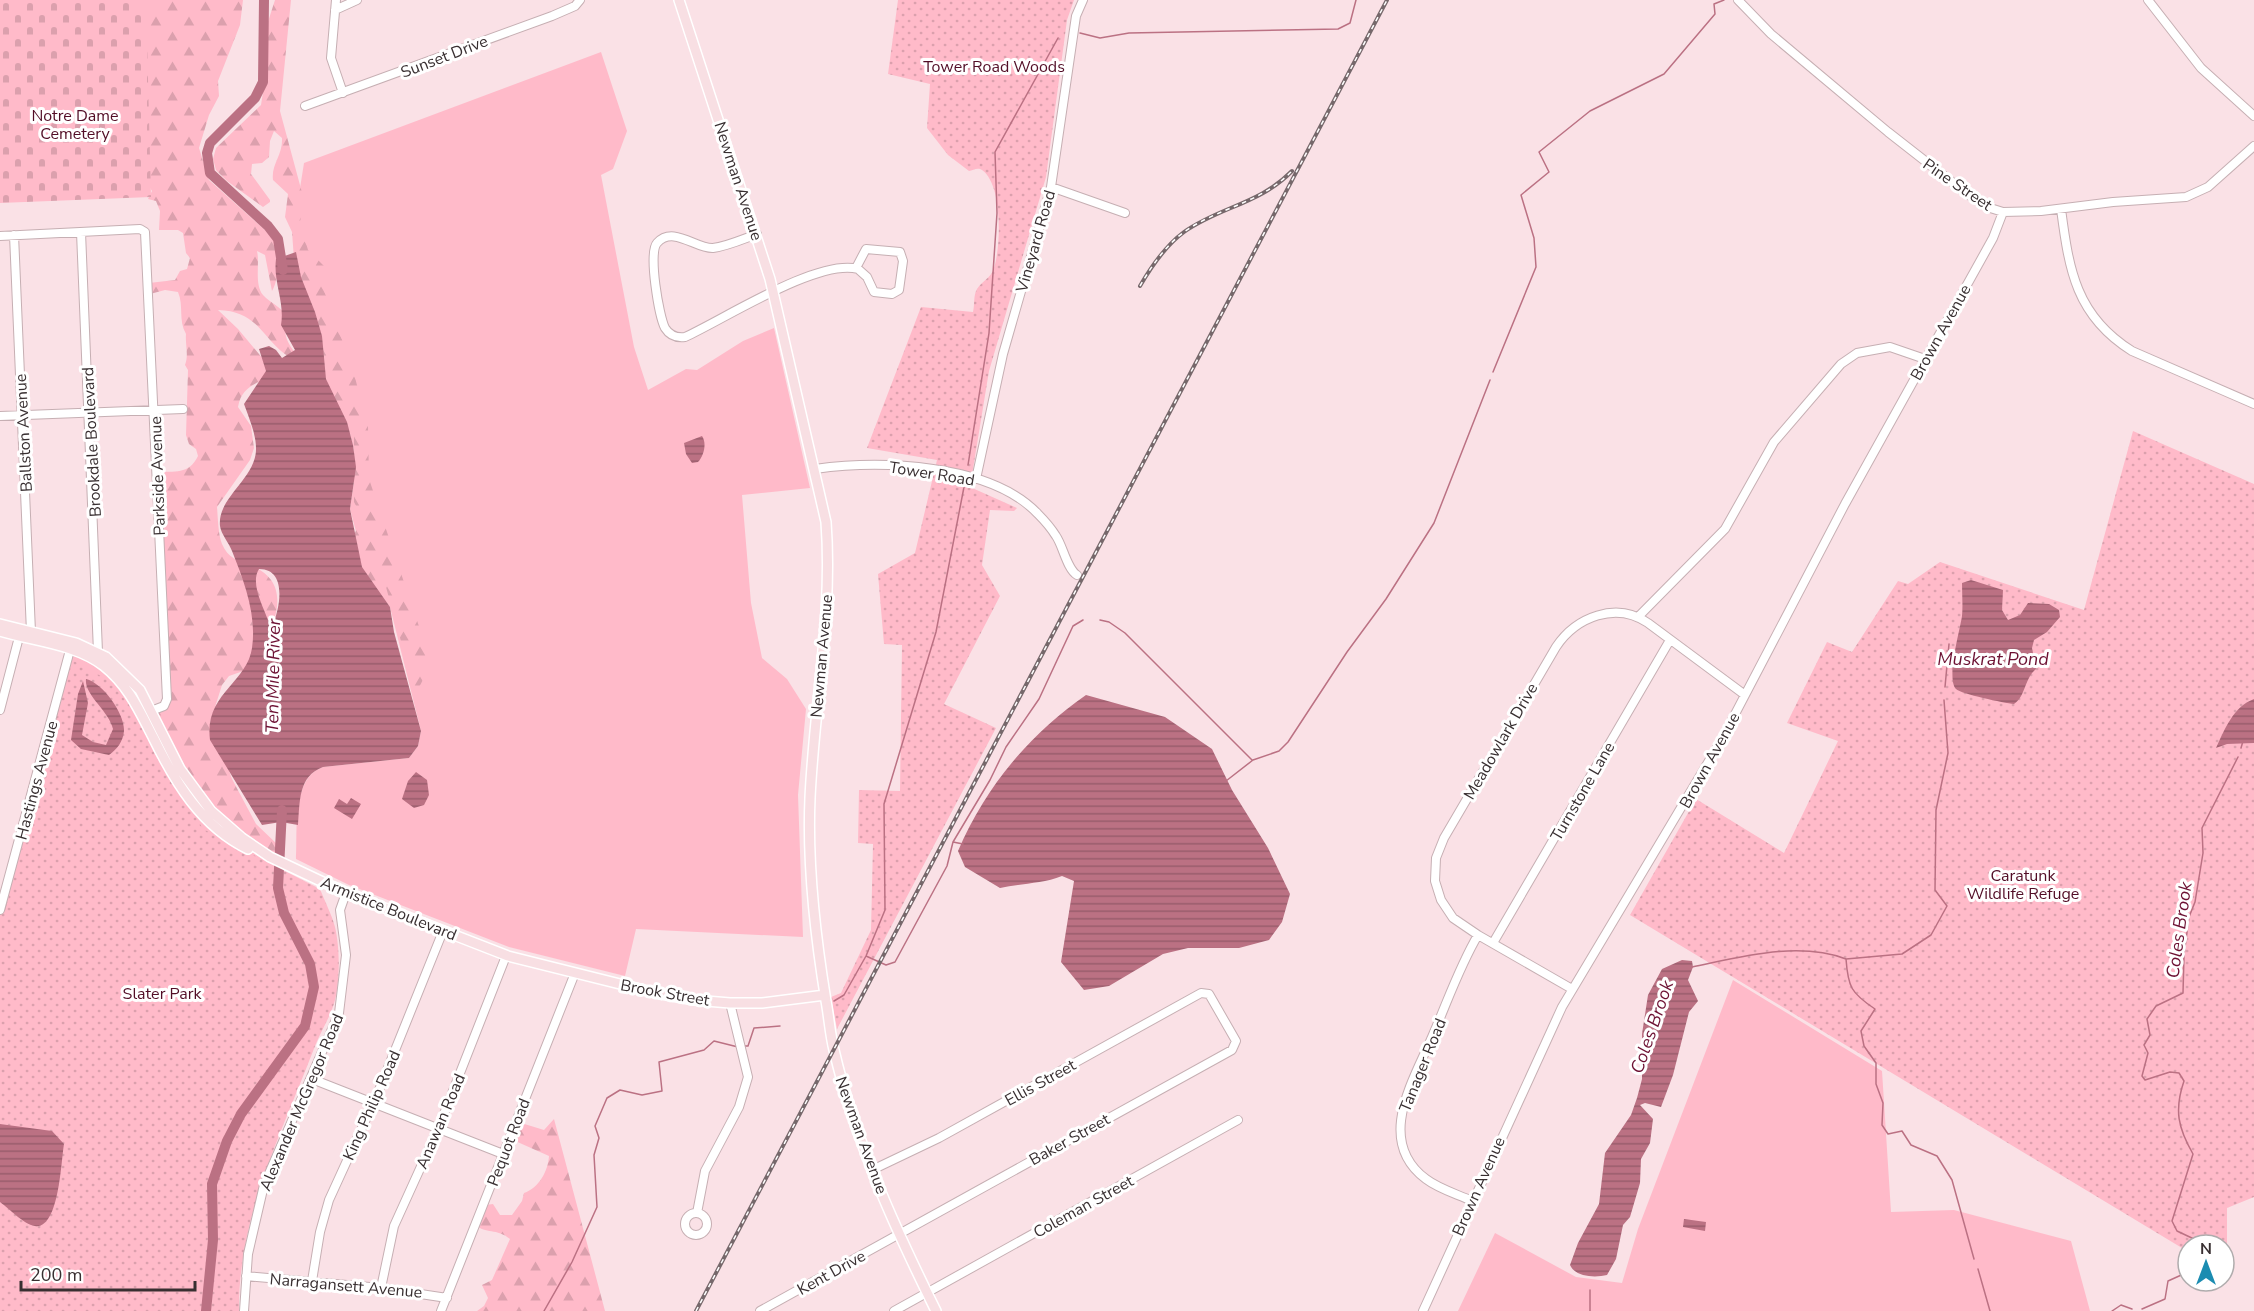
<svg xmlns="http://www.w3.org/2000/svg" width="2254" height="1311" viewBox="0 0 2254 1311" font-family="'Nunito Sans',sans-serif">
<defs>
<pattern id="forest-firs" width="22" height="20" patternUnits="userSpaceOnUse" patternTransform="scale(1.5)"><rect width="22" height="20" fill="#ffbac9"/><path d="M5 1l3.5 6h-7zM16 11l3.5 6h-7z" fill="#dba0ad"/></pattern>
<pattern id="cemetery-stones" width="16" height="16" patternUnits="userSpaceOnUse" patternTransform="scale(1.5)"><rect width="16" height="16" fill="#ffbac9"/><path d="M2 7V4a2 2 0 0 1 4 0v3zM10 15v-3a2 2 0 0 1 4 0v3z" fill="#dba0ad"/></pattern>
<pattern id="park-dots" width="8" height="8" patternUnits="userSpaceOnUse" patternTransform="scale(1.5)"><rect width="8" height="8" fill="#ffbac9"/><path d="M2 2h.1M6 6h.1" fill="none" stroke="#dba0ad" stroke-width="1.8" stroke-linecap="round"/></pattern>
<pattern id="water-rules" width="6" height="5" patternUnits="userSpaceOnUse" patternTransform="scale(1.5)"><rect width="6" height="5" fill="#bb7183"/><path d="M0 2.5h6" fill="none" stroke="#995d6c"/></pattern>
</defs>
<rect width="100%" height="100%" fill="#fae1e6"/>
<path fill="#ffbac9" d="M601,52L627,131L613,169L601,175L634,347L648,390L686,369L697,370L743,341L774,328L810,488L742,495L751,603L762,658L787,679L806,709L798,795L803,937L636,929L625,976L509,947L349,885L296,859C298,831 291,778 323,767L409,758L418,746L421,731L390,607L369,580L350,509L356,467L353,445L347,422L326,379L294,226L304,163Z
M1733,980L1882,1071L1891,1212L1954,1210L2071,1241L2090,1311H1458L1495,1233L1576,1277L1622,1283L1638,1229Z"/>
<path fill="url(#forest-firs)" d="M138,0H243L240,25L218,81L219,96L209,115L199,148L209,180L274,238C279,253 280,278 272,291L265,255L257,251C260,263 254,284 263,295C271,304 280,305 288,318C280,338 291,347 303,363C263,351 266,311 218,310L238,329L274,372C259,385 242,384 238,407L251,426L254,448L250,460L217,507C218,518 218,534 222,544C228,558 238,561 250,565C301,585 268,636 252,668L229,676L222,685L210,723L211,741L225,759L232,779L256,824L278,845L280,854L274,865L271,881L0,1311L19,939L2,911L70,654C103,664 120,687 138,713L152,712L166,703L157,472C174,471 189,475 198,456L196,449L189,444L186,435L188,370L185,365C189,355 185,344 186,334C178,320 184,306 178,292L165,290L150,294L149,283L175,280L180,271L187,269L190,258L186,253L183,233L178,230H159L160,211L156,201L148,199L152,191L149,186Z
M275,0H291L280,111L304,200L300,222L308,250L326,268L322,285L353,370L368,427L369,479L426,647C427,665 428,677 415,692L386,587L372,601L360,603L354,535L359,524L360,513L354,502V433L346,436L325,376L326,367L318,346L294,259L292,232L285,217L288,194L273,180C271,164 283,155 282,138L274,131L270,141L269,157L262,163L252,164L251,174L270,200V202L263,207L227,181L216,170L213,159L216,148L261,105L266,73L265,31Z
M554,1119L605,1311H477L484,1306L488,1298L482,1285L492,1280L510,1239C497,1228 485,1234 476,1225L486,1205L493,1204L500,1215H512L522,1201L524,1193C539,1188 548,1171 549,1156L513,1140L518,1122L544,1130Z"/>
<path fill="url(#cemetery-stones)" d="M0,0H146L151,197L0,203Z"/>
<path fill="url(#park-dots)" d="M898,0H1074L1067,20L1046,177L989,371L970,487L1017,508L1014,511L990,510L982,565L1000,596L944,704L996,728L837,1029L831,997L841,993L871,930L873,844L858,843L859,790L900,791L902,645L884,644L878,574L915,553L937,460L867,448L921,307L973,312C975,304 973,296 977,289C982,281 991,278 994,268C1001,246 1003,185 982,170C978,167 973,170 969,171L948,155L927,128L930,84L888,74Z
M2133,431L2254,484V1197L2227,1208V1255L2224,1259V1245H2188L2187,1251L1630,915L1696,799L1784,853L1838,741L1787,723L1827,642L1852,652L1898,581L1908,584L1940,562L2084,610Z
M72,660L108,680L131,707L203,829L320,889C325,902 332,915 335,927C340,948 340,980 335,1000C331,1016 321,1031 315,1046C282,1133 238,1216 239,1311H0V911H5Z"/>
<path fill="url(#water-rules)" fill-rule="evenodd" d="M296,252L301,277L315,312L322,336L326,379L347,422L353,445L356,467L350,509L362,567L390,607L394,632L421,731L418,746L409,758L323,767C298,776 300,802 298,825L281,822L262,825L210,740C204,694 247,683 252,648C257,615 244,581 232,551C229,543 221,534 220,526C217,497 257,478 256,448C256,434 249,418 244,404L266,371L259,349L269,346L276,350L282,358L295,350L281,325C285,302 273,282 276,259ZM259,569C287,569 280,606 274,622L268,620C263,606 250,583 259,569Z
M702,436C707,443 704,456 698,462L692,463L686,454L684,443Z
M1971,580L2003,590L2002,610L2008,620L2020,615L2028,603L2049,604L2059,610L2060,617L2047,632L2034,640L2032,648L2036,669C2024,679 2026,696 2014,704C2004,703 1961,694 1956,689C1946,679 1960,630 1962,616C1963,606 1962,594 1962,583Z
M86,679C103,683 125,714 124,731C123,742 117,749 109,755L81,749L71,740L78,694L83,681L88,703L82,735L93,742L106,745L113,729C109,711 84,695 86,679Z
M1086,695L1165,717L1212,749L1232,790L1268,848L1290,894L1282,922L1269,940L1239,948H1188L1163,954L1109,986L1084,990L1061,962L1074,881L1062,876C1042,884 1022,883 1000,888L965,867L958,851C986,786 1029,735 1086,695Z
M2254,699V743L2227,744L2216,748C2225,729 2233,707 2254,699Z
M416,772L427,780L429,795L424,805L414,808L402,799L408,781Z
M351,798L361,804L352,819L334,808L339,799L347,804Z
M1682,960L1692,961L1693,967L1688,980L1698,1001L1689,1012L1673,1075L1661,1107L1645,1103L1640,1105L1653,1119L1650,1143L1641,1159L1640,1183L1630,1217L1623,1225L1616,1259L1607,1275C1595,1278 1575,1277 1570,1265L1578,1243L1599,1204L1605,1153L1631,1115L1637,1098L1642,1079V1034L1648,995L1662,969Z
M0,1124L52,1131L64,1144C61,1162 59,1230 35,1226C23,1224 10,1209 0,1202Z
M1684,1219L1706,1222L1705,1231L1683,1227Z"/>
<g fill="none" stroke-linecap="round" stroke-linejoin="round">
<path stroke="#bb7183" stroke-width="1.5" d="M1080,33L1100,38L1129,33L1338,29L1350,23L1356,0
M1493,372L1536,267L1534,238L1521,195L1549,172L1539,152L1590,111L1664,74L1715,14L1714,4L1724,0
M968,465L989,333L997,213L995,152L1058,38
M1100,620L1109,622L1125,633L1252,760
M1945,687L1949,644
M2241,748L2243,741
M1226,781L1253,760L1279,751L1288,742L1347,652L1386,599L1434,523L1490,380
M953,842L963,844
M866,956L886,965L895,962L947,866L953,842L990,780L1006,747L1039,699L1073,626L1083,620
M1846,959L1902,954L1931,935L1947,906L1935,890L1936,810L1948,753L1944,700
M1692,967C1741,957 1798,941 1846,959C1848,987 1851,993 1875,1009L1861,1031L1864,1046L1876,1063V1084L1883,1103L1882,1125L1888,1134L1902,1131L1911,1145L1937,1156L1952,1180L1974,1259
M834,1001L844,995L866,956L885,910L884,804L936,632L964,487
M742,1046H748L754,1028L780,1026
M2196,1245L2194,1239L2177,1231L2172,1221L2193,1154C2178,1128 2174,1110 2184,1081L2179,1073L2170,1072L2145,1080L2142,1076L2148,1053L2144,1045L2150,1035L2147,1019L2156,1006L2183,993L2184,955L2189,917L2195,902L2203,853L2202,828L2238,757
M1978,1269L1990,1311
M1590,1290V1311
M2142,1309L2165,1299L2168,1281L2188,1272
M544,1311L572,1262L597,1207L594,1155L599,1138L595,1126L607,1098L620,1090L642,1095L662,1091L659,1062L704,1050L714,1041L738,1047
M2112,1311L2121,1305L2132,1309"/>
<path stroke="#bb7183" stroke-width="10" d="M264,0L263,82L255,98L210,143L207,153L210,173L268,226L278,239L283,270
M206,1311L213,1240L212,1184L227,1141L241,1114L305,1026L314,987L310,964L284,913L278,888L282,810"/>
<g stroke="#c6afb3" stroke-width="10">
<path id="minor" d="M336,0L331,58L343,93
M1738,0L1771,34L1888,132L1966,193L1987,207L2003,212L2041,211L2113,202L2186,197L2208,187L2254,146
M2148,0L2201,68L2254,116
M335,10L357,0
M305,106L552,16L575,6L580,0
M1051,187L1125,213
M2061,209C2069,270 2076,316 2132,351L2254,404
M81,232L98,652
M757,234C743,239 728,246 713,248C696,249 673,225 657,243C648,253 659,316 665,328C670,336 677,338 685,337C723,320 818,258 858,269L867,277L874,292L892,294L899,290L903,261L900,252L866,249L856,268
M14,235L31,632
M0,236L140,229L145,232L167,699L164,706L151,711
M0,416L183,409
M815,469C880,460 990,463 1038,514C1045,521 1051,528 1056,536C1063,546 1067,569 1077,575
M976,479L1003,354L1051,187L1076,16L1083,0
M1638,617L1725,529L1774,442L1841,364L1857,353L1890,347L1925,359
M0,710L19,637
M0,910L70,650
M1493,943L1670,640
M1572,989L1478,935L1453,918L1441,900L1435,881L1436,858L1444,838L1556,647C1576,617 1616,601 1648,623L1745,695
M312,1079L503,1154
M1472,1201C1457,1194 1439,1189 1426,1179C1375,1141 1413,1081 1432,1037C1447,1003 1459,967 1478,935
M697,1213L705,1171L739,1107L748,1077L730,1003
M685 1224a11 11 0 1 1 22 0a11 11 0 1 1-22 0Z
M246,1276L381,1288L447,1298
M312,1281L320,1232L329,1200L377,1095L443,931
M381,1288L394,1226L438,1129L506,956
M244,1311L248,1254L264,1185L339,1013L346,955L340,910L346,893
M441,1311L575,973
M760,1311L1232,1050L1236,1041L1209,994L1201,993L939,1138L872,1170
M894,1311L1238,1120
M1423,1311L1562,1007L1722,739L1845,504L1993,238L2003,212"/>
</g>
<g stroke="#fff" stroke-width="12">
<path id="major" d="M679,0L770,279L826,522C833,614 814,707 810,798C807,866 815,934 826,1001C829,1017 830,1034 834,1050C855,1141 895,1228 936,1311
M0,624L76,643L106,657L140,690L180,769L211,811L242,838L270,857L346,893L508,956L656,993L694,1000L730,1003H762L825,995
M0,631C33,641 76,644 104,666C128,685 139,710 153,737C175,782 201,826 248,849"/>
</g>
<use href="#minor" stroke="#fff" stroke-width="8"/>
<use href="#major" stroke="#f8dfe3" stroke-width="9"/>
<g stroke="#76686b" stroke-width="4">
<path id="rail" d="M1140,286C1151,267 1165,246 1184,232C1219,207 1260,204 1292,171
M696,1311L1387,0"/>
</g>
<use href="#rail" stroke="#fff" stroke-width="1.5" stroke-dasharray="4.5" stroke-linecap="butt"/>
</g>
<g text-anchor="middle" stroke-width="6" stroke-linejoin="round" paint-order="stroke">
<g font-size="16" fill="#382f31" stroke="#fff">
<text transform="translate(444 56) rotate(-21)" y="6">Sunset Drive</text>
<text transform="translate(739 181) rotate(72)" y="6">Newman Avenue</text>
<text transform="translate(1958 184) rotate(34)" y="6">Pine Street</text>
<text transform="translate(1035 241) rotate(-74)" y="6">Vineyard Road</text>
<text transform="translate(1940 332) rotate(-61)" y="6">Brown Avenue</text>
<text transform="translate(23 433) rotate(-93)" y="6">Ballston Avenue</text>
<text transform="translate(91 442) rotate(-93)" y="6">Brookdale Boulevard</text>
<text transform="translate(932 473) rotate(9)" y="6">Tower Road</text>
<text transform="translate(157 476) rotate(-92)" y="6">Parkside Avenue</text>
<text transform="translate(821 656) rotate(-85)" y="6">Newman Avenue</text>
<text transform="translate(1500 741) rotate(-60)" y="6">Meadowlark Drive</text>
<text transform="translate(1709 760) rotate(-61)" y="6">Brown Avenue</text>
<text transform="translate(36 780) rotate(-75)" y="6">Hastings Avenue</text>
<text transform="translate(1582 791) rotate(-60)" y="6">Turnstone Lane</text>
<text transform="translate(389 908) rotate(22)" y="6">Armistice Boulevard</text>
<text transform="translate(665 992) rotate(10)" y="6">Brook Street</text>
<text transform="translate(1422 1065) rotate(-68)" y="6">Tanager Road</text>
<text transform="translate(1040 1082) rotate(-29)" y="6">Ellis Street</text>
<text transform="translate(301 1102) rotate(-67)" y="6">Alexander McGregor Road</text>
<text transform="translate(371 1105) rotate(-66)" y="6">King Philip Road</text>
<text transform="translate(440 1121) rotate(-67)" y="6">Anawan Road</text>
<text transform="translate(862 1135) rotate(70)" y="6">Newman Avenue</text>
<text transform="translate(1069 1139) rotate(-29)" y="6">Baker Street</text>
<text transform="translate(508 1142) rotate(-69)" y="6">Pequot Road</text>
<text transform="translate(1478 1186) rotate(-66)" y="6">Brown Avenue</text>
<text transform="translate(1083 1206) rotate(-29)" y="6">Coleman Street</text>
<text transform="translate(831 1272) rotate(-29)" y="6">Kent Drive</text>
<text transform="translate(346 1285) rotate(5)" y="6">Narragansett Avenue</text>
</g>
<g font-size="16" fill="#520d26" stroke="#fff">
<text x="994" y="72">Tower Road Woods</text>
<text x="75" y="121">Notre Dame<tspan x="75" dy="18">Cemetery</tspan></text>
<text x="2023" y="881">Caratunk<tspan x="2023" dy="18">Wildlife Refuge</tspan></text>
<text x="162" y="999">Slater Park</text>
</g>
<g font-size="18" font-style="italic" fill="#6d1133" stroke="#fff">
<text x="1993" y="665">Muskrat Pond</text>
<text transform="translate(273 676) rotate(-89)" y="6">Ten Mile River</text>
<text transform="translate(2179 930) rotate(-82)" y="6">Coles Brook</text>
<text transform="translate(1652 1027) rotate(-71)" y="6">Coles Brook</text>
</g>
</g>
<g transform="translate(2206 1263)"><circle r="28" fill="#ffffff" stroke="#afacad" stroke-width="1.5"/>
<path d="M0-4.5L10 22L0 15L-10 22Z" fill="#1b8cb1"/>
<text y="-9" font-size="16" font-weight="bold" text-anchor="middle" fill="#382f31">N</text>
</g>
<path d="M21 1281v9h174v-9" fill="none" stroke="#382f31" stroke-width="3"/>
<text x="30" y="1281" font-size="18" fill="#382f31" stroke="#ffffff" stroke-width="4.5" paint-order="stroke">200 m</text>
</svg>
